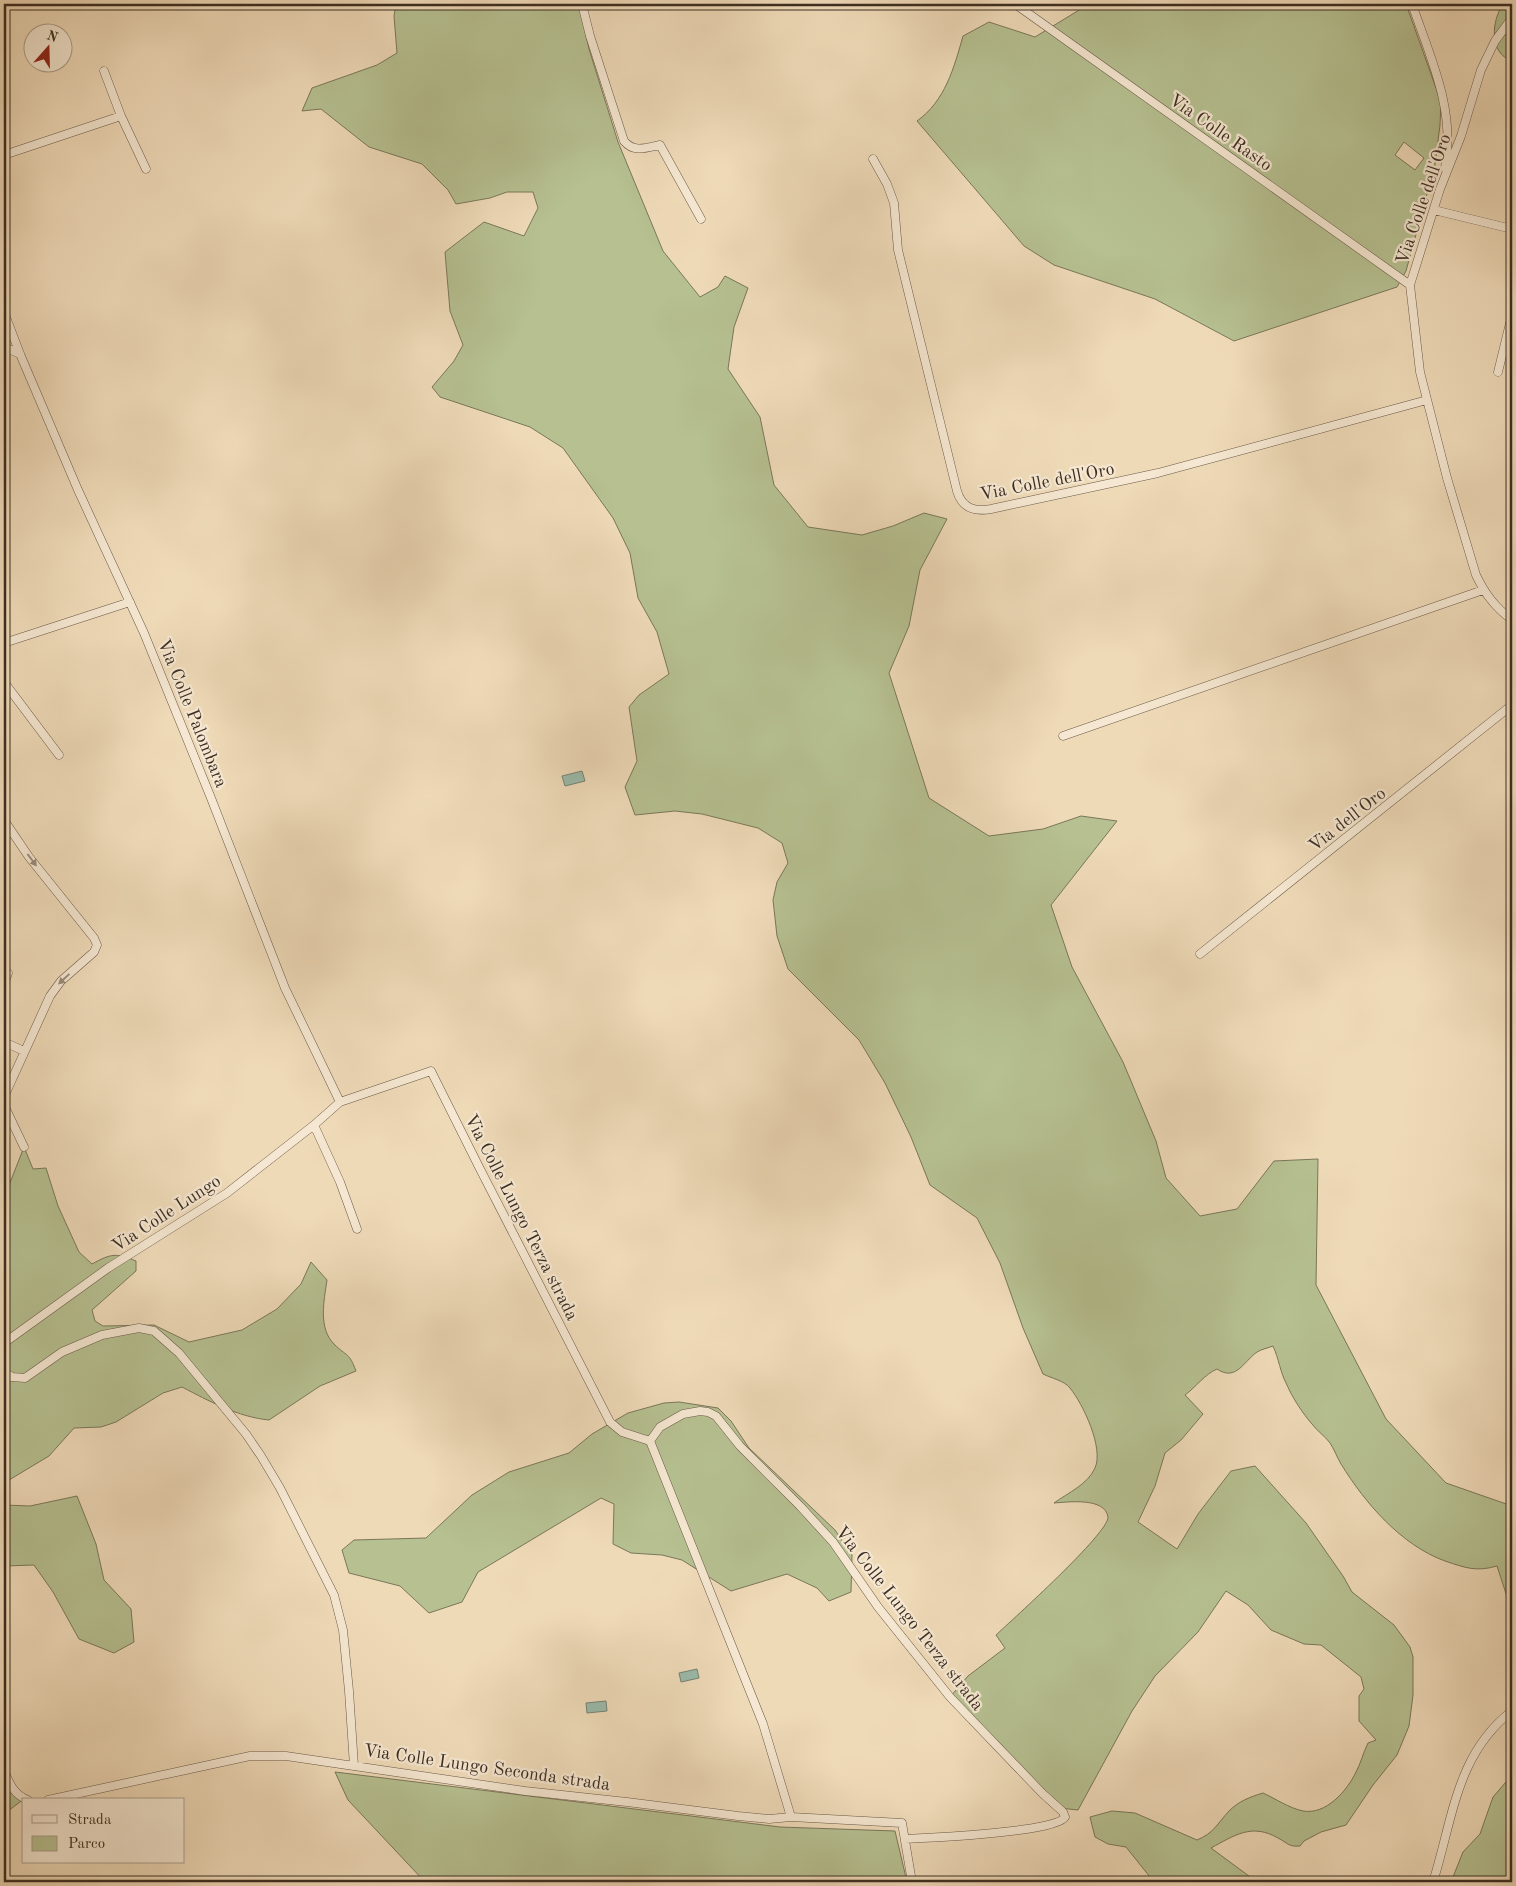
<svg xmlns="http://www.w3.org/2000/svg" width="1516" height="1886" viewBox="0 0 1516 1886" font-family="'Old Standard TT',serif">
<rect width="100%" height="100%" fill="#efdab8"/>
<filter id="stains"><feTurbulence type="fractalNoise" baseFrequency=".004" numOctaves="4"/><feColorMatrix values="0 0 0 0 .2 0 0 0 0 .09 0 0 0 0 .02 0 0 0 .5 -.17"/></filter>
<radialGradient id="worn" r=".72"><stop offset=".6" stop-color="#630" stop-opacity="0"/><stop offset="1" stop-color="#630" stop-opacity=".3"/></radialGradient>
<path fill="#b6c091" stroke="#7a775a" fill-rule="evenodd" d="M396,4H579L589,49L618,142L663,251L700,297L718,287L725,276L748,288L734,327L728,369L760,417L774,485L808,527L862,535L893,526L924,513L947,519L920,570L909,626L889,673L929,798L989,836L1043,829L1081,816L1117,821L1051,905L1072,967L1123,1062L1156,1141L1166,1178L1200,1216L1237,1209L1274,1161L1318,1159L1316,1285L1386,1419L1446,1483L1512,1506V1559L1508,1561L1512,1574V1612L1497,1566C1476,1572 1466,1568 1445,1561C1401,1545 1365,1503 1341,1464C1337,1457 1334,1449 1330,1443C1325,1436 1317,1431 1312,1424C1303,1414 1292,1397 1287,1385C1280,1372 1279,1359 1273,1346C1268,1348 1262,1349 1257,1352C1244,1361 1236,1382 1217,1369C1205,1374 1196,1387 1185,1395L1203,1414L1181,1440L1165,1453L1155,1486L1138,1522L1177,1549L1198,1514L1231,1471L1255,1466L1306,1523L1343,1576L1352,1592L1394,1625L1410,1647L1413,1657V1695L1409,1726L1397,1755L1373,1785L1346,1825L1321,1832L1304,1841L1300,1846C1288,1847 1288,1843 1278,1838C1252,1823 1235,1835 1211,1848L1257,1882H1154L1126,1847L1108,1844L1095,1837L1090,1817L1112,1811L1135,1813L1197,1840C1214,1833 1217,1824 1229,1811C1239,1801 1250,1797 1263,1793C1276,1799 1289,1808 1303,1811C1326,1815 1347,1791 1356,1772C1361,1763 1363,1753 1368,1743L1376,1740L1359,1721V1696L1364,1689L1361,1677L1321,1645L1304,1644L1271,1630L1248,1605L1226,1591L1198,1632L1155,1676L1132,1711L1078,1810L1059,1808L950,1697L968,1676L1005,1648L996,1635C1012,1620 1109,1533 1108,1517C1105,1497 1068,1502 1054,1503C1068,1493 1088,1484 1095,1468C1104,1448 1083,1404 1070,1388C1065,1381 1051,1378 1043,1374L1023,1328L1000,1263L977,1218L930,1185L911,1137L885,1083L859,1040L788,969L777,936L773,900L777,882L788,863L782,843L758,828L702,814L675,811L635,815L625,787L637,761L629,707L639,695L669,674L657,632L638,598L630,553L613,518L563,448L530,427L440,397L432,387L454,361L463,345L450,311L445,252L484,222L524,236L538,208L533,192H507L490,198L456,204L448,190L422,164L369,147L321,109L302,111L312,88L377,65L397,53L394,16Z
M1089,4H1406L1441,102L1440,125L1435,165L1406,271L1397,287L1234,341L1155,299L1054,265L1024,246L917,121C945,101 954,68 963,36L989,22L1035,37ZM1404,142L1424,158L1415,170L1395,155Z
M1503,4H1512V61C1488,53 1492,20 1503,4Z
M24,1147L33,1169L46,1168L58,1206L79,1252L92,1264C112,1253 116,1253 136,1261V1271L92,1310L95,1321L103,1326L154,1325L189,1342L242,1330L277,1309L301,1284L311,1262L327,1280C324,1301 318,1328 334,1344C347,1357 349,1352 356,1371L320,1386L269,1420C238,1417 209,1401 182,1387L163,1393L116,1422L101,1427L74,1428L49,1456L4,1483V1198Z
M679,1402L718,1408L731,1421L749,1448L835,1530L852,1555L851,1592L829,1601L817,1588L787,1574L731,1591L682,1560L662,1555L631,1553L613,1544L614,1504L601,1498L478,1572L462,1602L429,1613L400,1586L349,1573L342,1550L354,1540L426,1538L472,1495L509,1472L569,1453L592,1434L628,1413L664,1403Z
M77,1496L96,1544L104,1580L131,1609L134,1642L114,1653L79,1639L53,1592L34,1565L4,1566V1505L30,1506Z
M4,1770L24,1799L4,1814Z
M335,1772L780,1827L895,1831L907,1882H425L348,1800Z
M1512,1775V1882H1451L1463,1852L1480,1834L1493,1797Z"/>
<path fill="#9abbab" stroke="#758374" d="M582,771L585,781L565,786L562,776Z
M697,1669L699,1678L681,1682L679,1673Z
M606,1701L607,1711L587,1713L586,1703Z"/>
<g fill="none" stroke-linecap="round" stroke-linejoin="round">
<g stroke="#6a5948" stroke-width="9">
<path id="minor" d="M582,4L590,36L624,141C634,153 646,148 660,145L701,219
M1015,4L1410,285
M1412,4C1430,57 1456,110 1445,168
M1512,18L1495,41L1481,70L1461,136L1440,189L1410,285L1420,372L1447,478L1476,575C1485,594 1495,607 1512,620
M104,71L121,116
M4,155L121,116L146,169
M873,159L887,184L894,203L898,250L957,491C962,508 974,512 991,509L1158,473L1427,400
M1434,210L1512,229
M4,312L20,354L78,490L144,633L211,798L285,988L340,1102
M4,347L20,354
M1498,372L1512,315
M4,643L130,602
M4,682L59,755
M1063,736L1483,590
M4,820L29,857L94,938L97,945L94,952L61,981L50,996L4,1097
M1200,954L1512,705
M4,984L8,973
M4,1042L24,1051
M4,1105L24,1147
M314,1125L340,1182L357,1229
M4,1343L108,1268L227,1193L314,1125L340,1102L431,1071L479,1167L610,1422L622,1432L650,1441L763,1724L791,1817L902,1823L912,1882
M4,1372L12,1377L25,1378L62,1352L102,1335L139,1328L154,1331L179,1353L246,1434L261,1456L280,1488L334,1595L343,1630L349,1691L354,1766L525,1791L627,1802L738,1816L769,1819L791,1817
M650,1441L660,1427L683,1414L700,1411L708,1412L716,1416L740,1446L800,1506L833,1542L878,1607L950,1697L1042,1793L1063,1812L1065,1817C1058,1832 928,1838 905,1839
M4,1770C9,1783 14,1795 28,1800
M48,1800L250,1756H286L354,1766
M1433,1882C1453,1819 1456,1754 1512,1711"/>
</g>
<use href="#minor" stroke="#f5e7d1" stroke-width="8"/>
</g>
<defs><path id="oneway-solid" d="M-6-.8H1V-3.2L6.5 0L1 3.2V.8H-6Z" transform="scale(1.25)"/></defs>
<g fill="#998a7a">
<use href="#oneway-solid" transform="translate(32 860) rotate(53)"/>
<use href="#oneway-solid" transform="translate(64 979) rotate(137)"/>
</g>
<g text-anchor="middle" stroke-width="4.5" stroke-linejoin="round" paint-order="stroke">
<g font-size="18" fill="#3d2e22" stroke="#f5e7d1">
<text transform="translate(1221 132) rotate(35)" y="6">Via Colle Rasto</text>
<text transform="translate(1423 199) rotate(-71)" y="6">Via Colle dell'Oro</text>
<text transform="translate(1047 481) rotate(-11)" y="6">Via Colle dell'Oro</text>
<text transform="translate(193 713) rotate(68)" y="6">Via Colle Palombara</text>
<text transform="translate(1347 819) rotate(-38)" y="6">Via dell'Oro</text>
<text transform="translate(166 1213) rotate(-33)" y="6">Via Colle Lungo</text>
<text transform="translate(522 1217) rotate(63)" y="6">Via Colle Lungo Terza strada</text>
<text transform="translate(910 1618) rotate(52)" y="6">Via Colle Lungo Terza strada</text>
<text transform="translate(487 1767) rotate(8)" y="6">Via Colle Lungo Seconda strada</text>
</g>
</g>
<rect width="1516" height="1886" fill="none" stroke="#efdab8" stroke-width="20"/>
<rect x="5" y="5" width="1506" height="1876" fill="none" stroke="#3d2e22" stroke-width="2.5"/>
<rect x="10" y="10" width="1496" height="1866" fill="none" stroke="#3d2e22"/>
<rect x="22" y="1798" width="162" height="65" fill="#f5e7d1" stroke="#ab9d8b"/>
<rect x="32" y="1815" width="25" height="8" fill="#f5e7d1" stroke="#ab9d8b"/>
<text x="68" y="1824" font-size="15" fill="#3d2e22">Strada</text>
<rect x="32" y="1836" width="25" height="15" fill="#b6c091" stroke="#ab9d8b"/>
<text x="68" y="1848" font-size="15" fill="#3d2e22">Parco</text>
<g transform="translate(48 48) rotate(20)"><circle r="24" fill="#f5e7d1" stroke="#ab9d8b"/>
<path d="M0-4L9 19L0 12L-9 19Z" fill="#8f2418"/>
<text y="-8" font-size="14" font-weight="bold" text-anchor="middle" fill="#3d2e22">N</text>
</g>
<rect width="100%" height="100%" filter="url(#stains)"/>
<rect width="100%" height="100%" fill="url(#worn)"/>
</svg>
